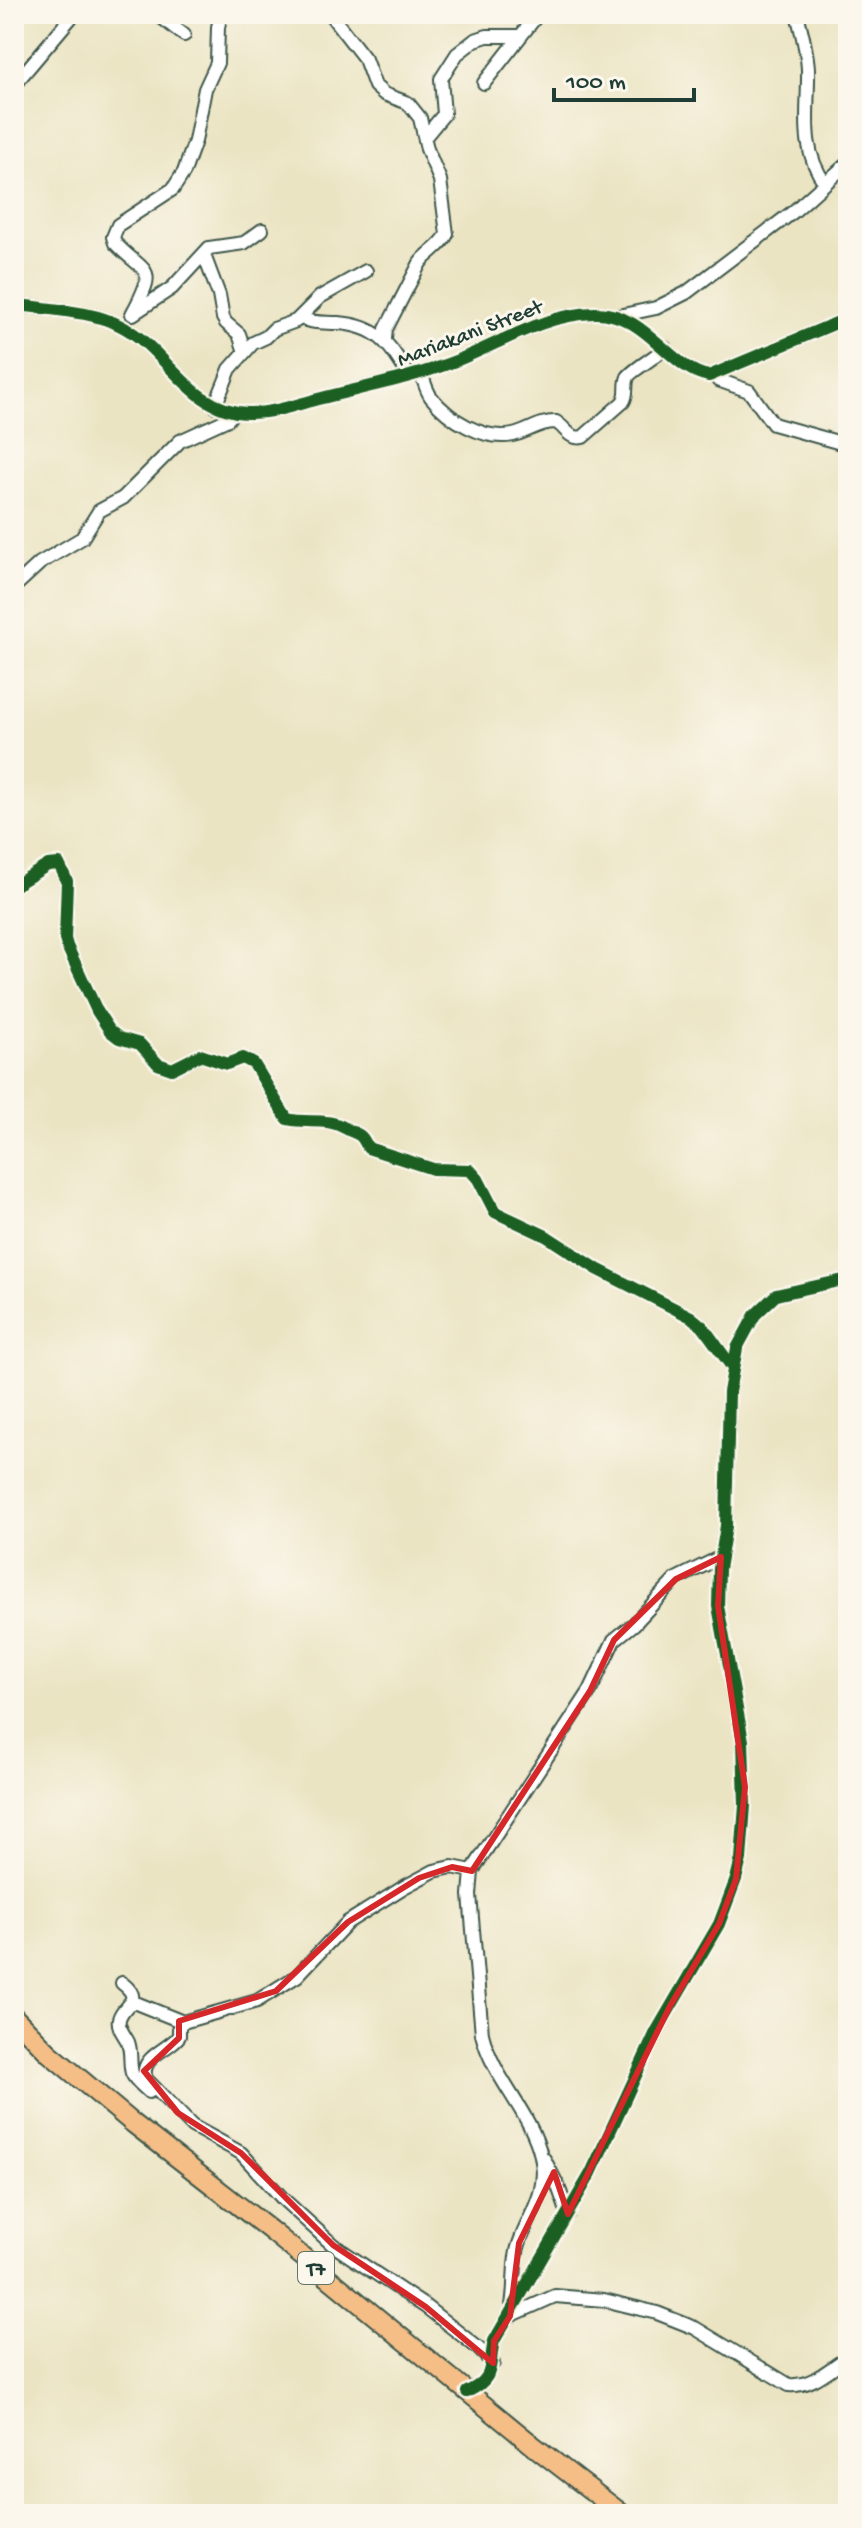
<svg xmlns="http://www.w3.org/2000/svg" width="862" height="2528" viewBox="0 0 862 2528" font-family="'Gochi Hand',sans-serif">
<rect width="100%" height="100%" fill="#fbf7ec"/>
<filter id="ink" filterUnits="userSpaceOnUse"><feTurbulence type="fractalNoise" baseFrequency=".0125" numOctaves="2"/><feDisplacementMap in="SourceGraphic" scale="16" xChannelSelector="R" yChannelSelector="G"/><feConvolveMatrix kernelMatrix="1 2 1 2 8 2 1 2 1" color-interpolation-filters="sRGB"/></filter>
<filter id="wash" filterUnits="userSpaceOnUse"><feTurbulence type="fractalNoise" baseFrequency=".006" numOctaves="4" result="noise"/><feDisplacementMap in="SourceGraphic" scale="32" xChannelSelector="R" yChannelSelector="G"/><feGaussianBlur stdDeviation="1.8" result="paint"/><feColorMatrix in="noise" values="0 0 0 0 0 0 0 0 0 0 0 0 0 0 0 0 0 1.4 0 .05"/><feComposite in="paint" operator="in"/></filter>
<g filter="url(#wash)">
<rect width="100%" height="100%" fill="#ebe4c3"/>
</g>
<g filter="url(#ink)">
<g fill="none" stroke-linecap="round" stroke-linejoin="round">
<g stroke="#3e5649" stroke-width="16">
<path id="minor" d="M157,14L184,35
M330,14L365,59L375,86L384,94L408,103L420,118L427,149L440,180L447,234C442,246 428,252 420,263L386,329L385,339
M797,14C802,33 807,50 808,69C809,110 799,148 825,183
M484,83L538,14
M14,85L74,14
M425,137L444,114L441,79L457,54L475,40L487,36H519
M204,255L219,295L223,318L226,323L239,334L245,352
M14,304C48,310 90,310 121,326C167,349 189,411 247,413C272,414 295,405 318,399C365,387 413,378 458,360C503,342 545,314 595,313C646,312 670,370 709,376L848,318
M132,314C159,264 146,276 115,243L113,237L118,225L173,189L184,172L195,141L205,89L217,63L218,27L221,14
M133,314L172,288L209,248L244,243L262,230
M618,316L656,308L686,293L793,212L848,163
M301,318C313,324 325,322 338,323C379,326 389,344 409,376
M421,373C424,381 426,390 431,397C449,420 484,441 513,435C528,432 540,421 556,422C566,428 569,440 583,437L623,402C629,393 624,386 628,377C630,372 658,355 665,348
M714,375L718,380L749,391L773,424L848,445
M215,406L230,369L253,343L266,337L274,329L296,321L320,297L366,271
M14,587L40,563L82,538L99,511L123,498L180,441L228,419L234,412
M14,886L48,865L59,864L67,881L65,939L67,946L97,1011L110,1031L119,1038L140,1044L158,1064L172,1069L200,1055L227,1064L243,1058L254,1064L287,1119C308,1124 326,1117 345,1128C359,1136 360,1131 368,1148L433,1169L470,1170L478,1179L495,1212L546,1236L597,1269L691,1317L703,1327L732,1367
M122,1983C145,2001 123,2003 119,2019C117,2027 125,2036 128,2042C132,2052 129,2063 132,2073C135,2081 143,2086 149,2092
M131,2001L183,2022L257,2001L297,1976L348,1922L404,1887L434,1871L452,1867L472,1871
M179,2021V2036C169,2050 138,2057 146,2079L192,2126L241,2153L283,2199L333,2245L426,2307L478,2348L493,2363
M544,2159L558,2186L568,2214
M512,2305C516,2285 512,2263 519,2244C530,2213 549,2192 541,2156C531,2112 493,2079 482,2034L470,1895L472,1871L590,1691L614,1640L634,1624L676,1579L721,1557
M510,2316L555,2296L604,2300L657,2313L695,2328L789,2385C812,2387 829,2369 848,2357
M467,2392C497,2378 488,2365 494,2341L591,2173L656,2032L719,1924L736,1879L741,1859L745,1805L743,1741L718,1606L719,1569L726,1526L729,1392L737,1348L755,1315L776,1295L848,1279"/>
</g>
<g stroke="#3e5649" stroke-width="22">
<path id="highway" d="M14,2017L49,2053L134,2124L270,2230L535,2447L622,2514"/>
</g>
<use href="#minor" stroke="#fff" stroke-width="12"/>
<use href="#highway" stroke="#f5be86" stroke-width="18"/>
<g stroke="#fbf7ec" stroke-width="17">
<path id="cycleway" d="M14,304C48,310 90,310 121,326C167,349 189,411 247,413C272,414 295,405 318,399C365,387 413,378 458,360C503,342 545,314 595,313C646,312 670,370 709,376L848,318
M14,886L48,865L59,864L67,881L65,939L67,946L97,1011L110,1031L119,1038L140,1044L158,1064L172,1069L200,1055L227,1064L243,1058L254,1064L287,1119C308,1124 326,1117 345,1128C359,1136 360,1131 368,1148L433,1169L470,1170L478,1179L495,1212L546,1236L597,1269L691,1317L703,1327L732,1367
M467,2392C497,2378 488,2365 494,2341L591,2173L656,2032L719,1924L736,1879L741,1859L745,1805L743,1741L718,1606L719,1569L726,1526L729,1392L737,1348L755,1315L776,1295L848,1279"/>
</g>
<use href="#cycleway" stroke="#1b5e20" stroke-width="12"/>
</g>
</g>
<path fill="none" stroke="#d62828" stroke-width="6" stroke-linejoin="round" d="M721,1557L718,1606L745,1787L736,1879L719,1924L670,2006L568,2214L554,2172L519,2243L510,2316L494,2341L493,2363L426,2307L333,2245L241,2153L178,2113L144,2071L179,2038V2021L276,1991L348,1922L419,1878L452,1867L472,1871L590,1691L614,1640L676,1579Z"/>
<g text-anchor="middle" stroke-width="6" stroke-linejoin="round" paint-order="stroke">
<rect fill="#fbf7ec" stroke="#61756b" stroke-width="2" x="298" y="2252" width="36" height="32" rx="6"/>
<g font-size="20" font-weight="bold" fill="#1f3d34">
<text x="316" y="2275">T7</text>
</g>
<g font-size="22" fill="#1f3d34" stroke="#fbf7ec">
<text transform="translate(469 331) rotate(-21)" y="8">Mariakani Street</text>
</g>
</g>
<rect width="862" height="2528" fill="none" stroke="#fbf7ec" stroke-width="48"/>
<path d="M554 88v12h140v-12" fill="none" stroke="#1f3d34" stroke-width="4"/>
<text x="566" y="88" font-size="24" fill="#1f3d34" stroke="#fbf7ec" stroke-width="6" paint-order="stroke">100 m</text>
</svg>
